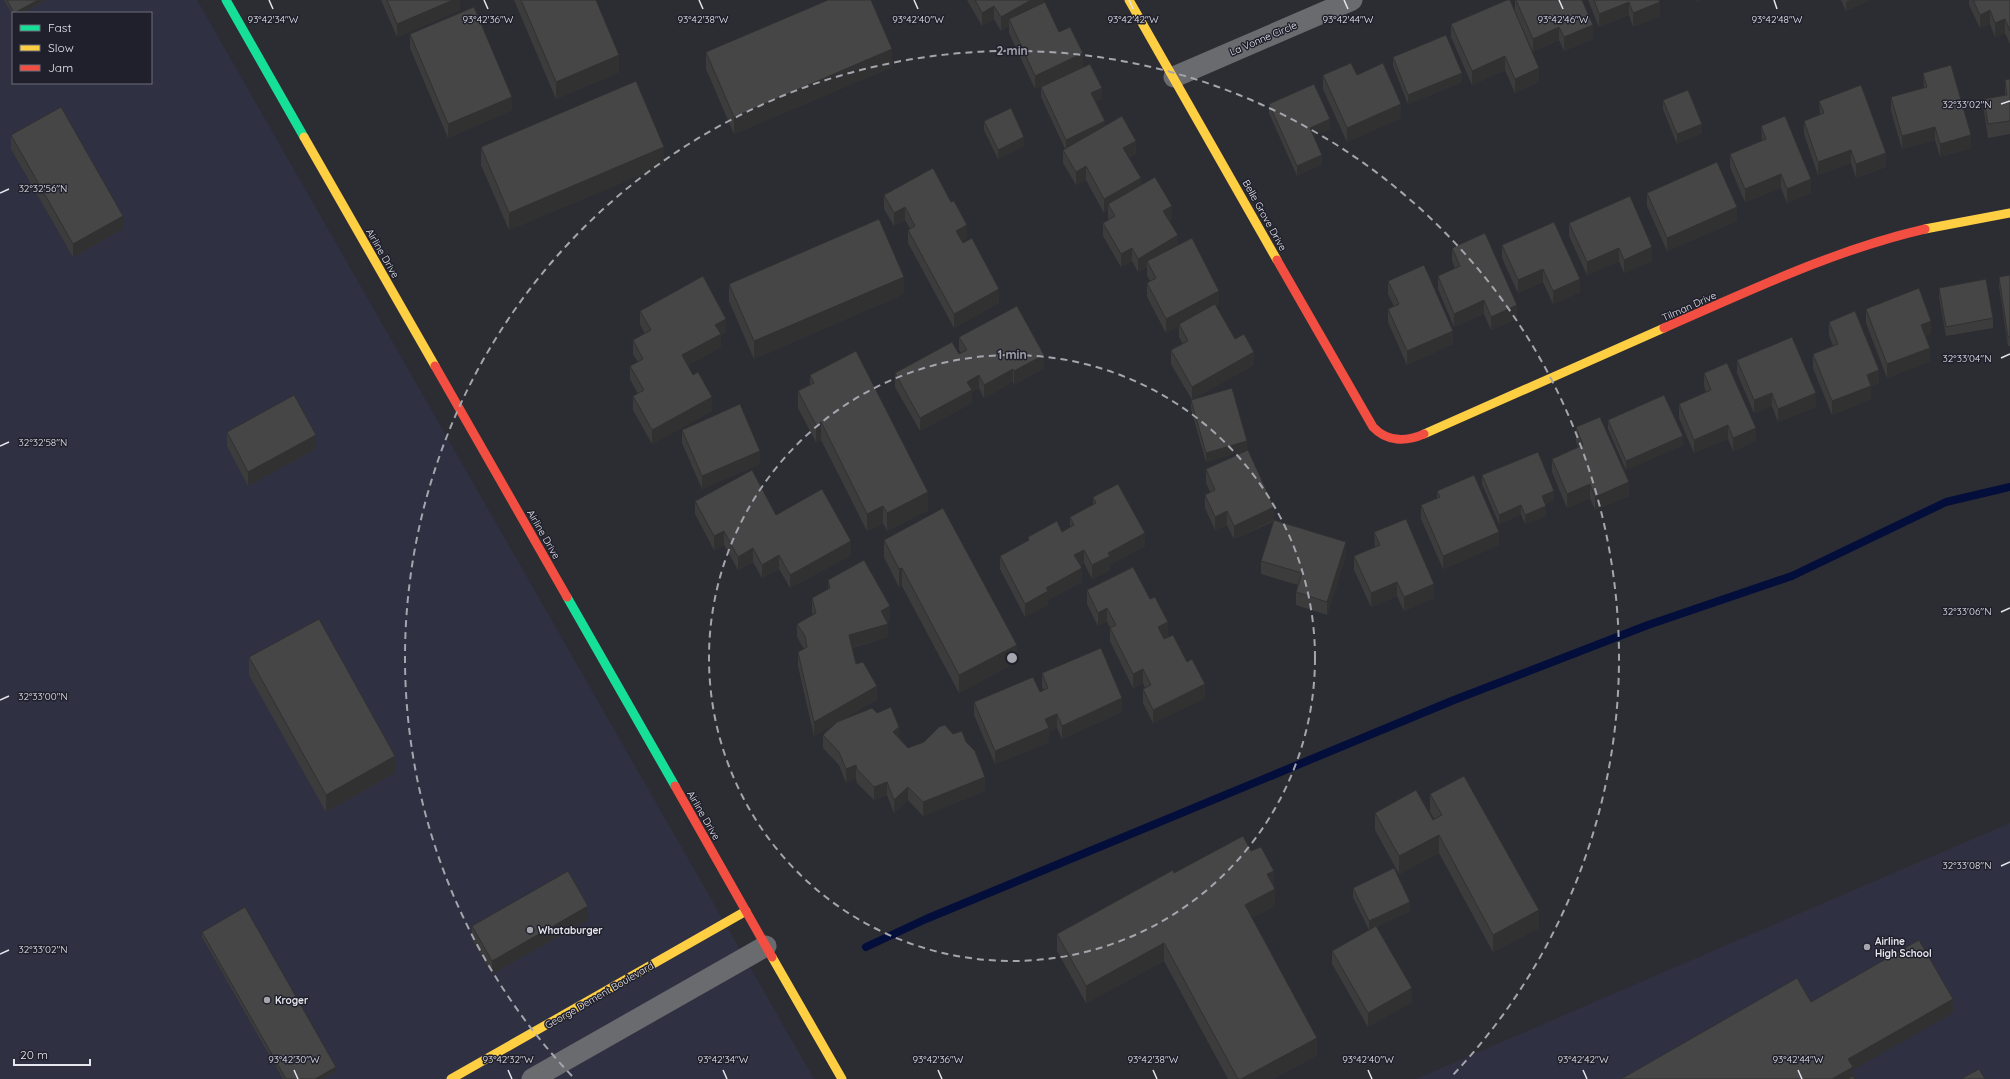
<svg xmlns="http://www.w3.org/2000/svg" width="2010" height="1079" viewBox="0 0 2010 1079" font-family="Quicksand,sans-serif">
<rect width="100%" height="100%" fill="#2c2d33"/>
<path fill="#2f3041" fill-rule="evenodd" d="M0,0H197L814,1079H0ZM13,13H151V83H13Z
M2010,823V1079H1416L1898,871Z"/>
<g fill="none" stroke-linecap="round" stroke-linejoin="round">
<path stroke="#040e3b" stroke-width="8" d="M866,947L926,919L1454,700L1648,625L1792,576L1946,502L2010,487"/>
<path stroke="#696b6e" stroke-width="21" d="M1174,77L1352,0
M532,1079L766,946"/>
<path stroke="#16e098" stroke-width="9" d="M226,0L304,137
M567,597L675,786"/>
<path stroke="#ffcf43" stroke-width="9" d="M1129,0L1277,260
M304,137L435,366
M1925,229L2010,213
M1424,434L1664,328
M772,957L842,1079
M451,1079L746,911"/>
<path stroke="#f24e42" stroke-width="9" d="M1277,260L1373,427C1387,442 1406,442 1424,434
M1664,328C1749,291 1834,250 1925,229
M435,366L567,597
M675,786L772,957"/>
</g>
<path fill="#3d3c3d" d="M4,0H46L23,13H13V15Z
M381,0H460V10L397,37Z
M514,0H596L619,72L556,99Z
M967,0H1044V2L1059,32L1083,67L1035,89L1009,33V26L1001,31L994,19L982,26Z
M1507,0L1539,82L1515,93L1505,70L1472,85L1451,37V24Z
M1515,0H1582L1593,39L1564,51L1559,40L1533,52L1515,12Z
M1588,0H1659L1660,16L1633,27L1629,15L1599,27Z
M1841,0H1870L1846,11Z
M1969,0H2010V44L2005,33L1995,37L1990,24L1980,28L1969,5Z
M410,34L512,110L448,138L410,48Z
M706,52L892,67L734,134L706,69Z
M1393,57L1462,82L1408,104L1393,66Z
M1923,73L1971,148L1940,157L1935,140L1902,149L1891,111V97L1924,88Z
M1323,75H1357L1401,118L1347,142L1323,89Z
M2010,79V134L1988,138L1984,112V99L2005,96V80Z
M1041,87L1102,98L1095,101L1105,126L1136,154L1129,158L1141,185L1172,219L1169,221L1178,245L1219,304L1216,306L1235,339L1254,365L1193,399L1247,450L1206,462L1191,409V400H1192L1171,364V350L1183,344L1179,337V326L1166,333L1147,297V283L1150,281L1147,275V267L1138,272L1132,261L1121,267L1103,236V223L1109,219L1108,218V210L1104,213L1086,180L1076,185L1063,163V150L1065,149L1041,97Z
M1663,100L1702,133L1677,144L1663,109Z
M1819,101L1886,167L1856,178L1851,163L1818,175L1804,134V121L1820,115Z
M1269,104L1330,129L1313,136L1322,164L1297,176L1269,113Z
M984,121L1024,146L998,159L984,130Z
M1761,126L1811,193L1787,203L1781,188L1745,202L1730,167V154L1762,141Z
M11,135L123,229L73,257L11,149Z
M481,147L664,165L509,230L481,165Z
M1647,193L1737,221L1667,251L1647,206Z
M884,195L967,239L962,241L999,303L954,328L908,243V230L910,229L905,220L894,226L884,209Z
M1554,222L1580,292L1553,304L1543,282L1518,293L1502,258V245Z
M1569,223L1652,261L1624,273L1619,261L1587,275L1569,236Z
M1452,248L1517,319L1491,330L1484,314L1454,327L1438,289V276L1455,268L1452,261Z
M2010,275V346H2008L1999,286V277Z
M1388,281L1453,344L1407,365L1388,322V309L1394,306L1388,294Z
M729,284L904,294L754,359L729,301Z
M1939,288L1993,318V328L1946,336L1939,297Z
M1866,309L1931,334L1926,336L1930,361L1887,378L1866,323Z
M640,311L726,332L721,335V347L687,366L712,411L652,444L633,410V396L638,394L630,379V366L638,362L633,354V340L645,334L640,324Z
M1829,322L1879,383L1871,387V399L1832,415L1813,368V354L1833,346L1829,335Z
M959,337L1044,368L1014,385L1013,382L984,398L979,388L972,392V403L920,431L895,387V373L959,354L961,353L959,350Z
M1737,360L1816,407L1778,422L1772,406L1754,413L1737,373Z
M1704,373L1756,441L1733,451L1728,439L1694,453L1679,418V404L1706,392L1704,386Z
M810,375L928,510L887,531L883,523L867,531L821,440L816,442L798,408V391L810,385Z
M1608,420L1683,445L1626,470L1608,429Z
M1576,427L1629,496L1595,510L1590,498L1567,508L1552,472V459L1578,447L1576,441Z
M682,430L760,464L702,489L682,443Z
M227,432L316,449L248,486L227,446Z
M1206,469L1274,520L1346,556L1327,615L1296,605V592L1298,585L1261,574V561L1274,521L1234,539L1227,525L1215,530L1205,508V495L1210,492L1206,483Z
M1482,475L1554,500L1545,504L1546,516L1525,524L1521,514L1499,524L1482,484Z
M1437,491L1499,545L1443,569L1421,519V505L1437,499Z
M1093,497L1145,546L1110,565V570L1092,579L1084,563L1080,565L1082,582L1048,600V605L1025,617L1000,569V556L1028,541V537L1062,532L1070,527V517L1093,505Z
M695,501L776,515L851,555L790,588L779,569L762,578L753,562L738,570L724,545L714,550L695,514Z
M1374,532L1434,598L1404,611L1397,596L1371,607L1354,570V556L1375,547Z
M884,540L1017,662L959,693L902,586L899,587L884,557Z
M828,580L890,619L887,622L888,637L852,648L856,664L877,700L839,721L899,738L908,748L985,791L923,816L908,800L894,813L887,795L874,800L857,783L856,778L846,783L839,765L823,748V735L836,723L814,736L798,666V652L804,649L797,637V624L813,615L812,612V598L828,589Z
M1087,590L1168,635L1164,638L1205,698L1153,723L1143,703V689L1145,688L1143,683L1133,688L1110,641V628L1107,621L1098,626L1087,604Z
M249,657L395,773L326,812L249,675Z
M1042,673L1122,712L1062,739L1057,728L1049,731V742L995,764L974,715V702L1040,692L1044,690L1042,687Z
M1430,794L1539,928L1493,952L1439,853L1399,874L1375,830V813L1433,820L1434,819L1430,812Z
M1251,851L1274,887L1275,906L1252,918L1317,1055L1273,1079H1228L1164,961L1086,1003L1057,951V934L1174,873Z
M1353,888L1410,911L1376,927L1412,1002L1368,1027L1332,964V951L1369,930L1353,897Z
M588,920L492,974L472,939V926Z
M202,932L336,1072L323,1079H283L202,937Z"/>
<path fill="#323132" d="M38,0H46L23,13H14Z
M453,0H460V10L397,37V24Z
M1031,0H1044V6L1009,19V26L1001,31V17Z
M1696,0H1702L1696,3Z
M1850,0H1870L1846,11V2Z
M1629,2V15L1599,27V14Z
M1660,2V16L1633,27V13Z
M994,6V19L982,26V13Z
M1990,10V24L1980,28V15Z
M2005,19V33L1995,37V23Z
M1593,25V39L1564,51V37Z
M1559,27V40L1533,52V39Z
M892,49V67L734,134V117Z
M1083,53V67L1035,89V76Z
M619,55V72L556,99V82Z
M1505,56V70L1472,85V71Z
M1539,68V82L1515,93V79Z
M1462,73V82L1408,104V95Z
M1102,88V98L1091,103V93Z
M512,97V110L448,138V124Z
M1401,104V118L1347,142V128Z
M1330,119V129L1310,138V128Z
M1105,121V131L1066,149V140Z
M1702,124V133L1677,144V134Z
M1935,127V140L1902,149V136Z
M1971,135V148L1940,157V144Z
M1024,137V146L998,159V150Z
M1136,141V154L1123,162V148Z
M664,147V165L509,230V213Z
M1851,150V163L1818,175V162Z
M1886,153V167L1856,178V164Z
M1322,155V164L1297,176V166Z
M1086,166V180L1076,185V172Z
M1781,174V188L1745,202V189Z
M1141,178V192L1108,204V210L1104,213V199Z
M1811,179V193L1787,203V189Z
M1172,206V219L1163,224V211Z
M905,207V220L894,226V213Z
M1737,207V221L1667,251V238Z
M123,216V229L73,257V244Z
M967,225V239L956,244V231Z
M1178,235V249L1147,261V267L1138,272V259Z
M1652,247V261L1624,273V260Z
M1132,248V261L1121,267V254Z
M1619,248V261L1587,275V262Z
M1543,269V282L1518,293V280Z
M904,277V294L754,359V341Z
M1580,279V292L1553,304V291Z
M999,289V303L954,328V314Z
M1219,291V304L1180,325L1179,324V326L1166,333V319Z
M1484,300V314L1454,327V314Z
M1517,305V319L1491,330V317Z
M726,319V332L721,335V347L682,369V355L715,325Z
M1931,321V334L1921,338V325Z
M1453,331V344L1407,365V351Z
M1930,348V361L1887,378V364Z
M1254,352V365L1192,400V387Z
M1044,355V368L1014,385V371Z
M1013,369V382L984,398V385Z
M1879,370V383L1871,387V399L1832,415V401L1867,375Z
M979,375V388L972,392V403L920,431V418L967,382Z
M1772,393V406L1754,413V400Z
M1816,393V407L1778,422V409Z
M712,397V411L652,444V430Z
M821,422V440L816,442V425Z
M1728,425V439L1694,453V440Z
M1756,428V441L1733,451V438Z
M316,435V449L248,486V472Z
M1683,436V445L1626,470V461Z
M1247,441V450L1206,462V453Z
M760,451V464L702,489V476Z
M1629,482V496L1595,510V497Z
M1590,484V498L1567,508V494Z
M1554,491V500L1542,505V496Z
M928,492V510L887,531V513Z
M1521,505V514L1499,524V515Z
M883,506V523L867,531V514Z
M1546,506V516L1525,524V515Z
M1274,507V520L1234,539V526Z
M1227,511V525L1215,530V517Z
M724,531V545L714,550V536Z
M1499,532V545L1443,569V556Z
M1145,533V546L1110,565V570L1092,579V565L1108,553Z
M851,541V555L790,588V575Z
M1346,542V556L1327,615V602Z
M753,548V562L738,570V557Z
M1084,550V563L1074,569V555Z
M779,555V569L762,578V565Z
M902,568V586L899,587V569Z
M1082,568V582L1048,600V605L1025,617V604L1046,588Z
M1397,582V596L1371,607V593Z
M1434,584V598L1404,611V597Z
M890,606V619L881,625V611Z
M1107,608V621L1098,626V613Z
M1168,622V635L1158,641V627Z
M888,624V637L849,648V635Z
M1017,645V662L959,693V675Z
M1143,669V683L1133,688V674Z
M1205,684V698L1153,723V710Z
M877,686V700L814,736V722Z
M1122,698V712L1062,739V726Z
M1057,714V728L1049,731V742L995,764V751L1045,719Z
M899,727V740L893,732Z
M395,756V773L326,812V795Z
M856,765V778L846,783V769Z
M985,777V791L923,816V802Z
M887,782V795L874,800V787Z
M908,787V800L894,813V800Z
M1439,835V853L1399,874V856Z
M1274,871V888L1267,874Z
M1275,889V906L1245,922V905Z
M1410,902V911L1369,930V921Z
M588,906V920L492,974V961Z
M1539,910V928L1493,952V935Z
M1164,943V961L1086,1003V986Z
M1412,988V1002L1368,1027V1013Z
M1953,999V1013L1853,1070V1079H1832L1848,1059Z
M1317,1038V1055L1273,1079H1241Z
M336,1067V1072L323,1079H315Z"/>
<path fill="#474647" stroke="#323132" d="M7,0H38L14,13Z
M387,0H453L397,24Z
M521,0H596L619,55L556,82Z
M828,0H871L892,49L734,117L706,52Z
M975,0H1031L1001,17L994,6L982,13Z
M1507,0H1510L1539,68L1515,79L1505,56L1472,71L1451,24Z
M1516,0H1582L1593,25L1564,37L1559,27L1533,39Z
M1594,0H1659L1660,2L1633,13L1629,2L1599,14Z
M1973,0H2010V31L2005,19L1995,23L1990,10L1980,15Z
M1045,2L1059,32L1070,27L1083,53L1035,76L1009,19Z
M474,7L512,97L448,124L410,34Z
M1446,35L1462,73L1408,95L1393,57Z
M1351,63L1357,75L1383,63L1401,104L1347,128L1323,75Z
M1090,64L1102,88L1091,93L1105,121L1066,140L1041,87Z
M1951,65L1971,135L1940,144L1935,127L1902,136L1891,97L1927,87L1923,73Z
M2010,79V121L1988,124L1984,99L2007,95L2005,80Z
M636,81L664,147L509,213L481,147Z
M1314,84L1330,119L1310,128L1322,155L1297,166L1269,104Z
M1861,85L1886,153L1856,164L1851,150L1818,162L1804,121L1824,113L1819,101Z
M1688,90L1702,124L1677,134L1663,100Z
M61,107L123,216L73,244L11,135Z
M1011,108L1024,137L998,150L984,121Z
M1122,116L1136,141L1123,148L1141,178L1104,199L1086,166L1076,172L1063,150Z
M1785,116L1811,179L1787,189L1781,174L1745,189L1730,154L1766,139L1761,126Z
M1717,162L1737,207L1667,238L1647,193Z
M933,168L951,202L954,201L967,225L956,231L963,243L972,238L999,289L954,314L908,230L915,226L905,207L894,213L884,195Z
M1155,177L1172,206L1163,211L1178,235L1138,259L1132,248L1121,254L1103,223L1115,216L1108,204Z
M1630,196L1652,247L1624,260L1619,248L1587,262L1569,223Z
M879,219L904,277L754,341L729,284Z
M1554,222L1580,279L1553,291L1543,269L1518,280L1502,245Z
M1485,233L1517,305L1491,317L1484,300L1454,314L1438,276L1460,266L1452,248Z
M1192,238L1219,291L1166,319L1147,283L1156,278L1147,261Z
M1424,265L1453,331L1407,351L1388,309L1399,304L1388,281Z
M2010,275V337H2008L1999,277Z
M703,276L726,319L715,325L721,334L682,355L693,375L698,372L712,397L652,430L633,396L644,390L630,366L643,359L633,340L651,330L640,311Z
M1986,279L1993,318L1946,327L1939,288Z
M1919,288L1931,321L1921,325L1930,348L1887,364L1866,309Z
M1215,304L1235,339L1244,334L1254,352L1192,387L1171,350L1188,341L1179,324Z
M1017,306L1044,355L1014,371L1013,369L984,385L979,375L967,382L972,390L920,418L895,373L952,342L959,354L967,350L959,337Z
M1855,311L1879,370L1867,375L1871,386L1832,401L1813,354L1838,344L1829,322Z
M1792,337L1816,393L1778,409L1772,393L1754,400L1737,360Z
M856,351L928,492L887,513L883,506L867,514L821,422L816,425L798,391L814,383L810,375Z
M1727,363L1756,428L1733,438L1728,425L1694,440L1679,404L1711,390L1704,373Z
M1232,388L1247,441L1206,453L1191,400Z
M294,395L316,435L248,472L227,432Z
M1664,395L1683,436L1626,461L1608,420Z
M740,404L760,451L702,476L682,430Z
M1600,417L1629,482L1595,497L1590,484L1567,494L1552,459L1583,445L1576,427Z
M1248,450L1274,507L1234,526L1227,511L1215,517L1205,495L1215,490L1206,469Z
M1538,452L1554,491L1542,496L1546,506L1525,515L1521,505L1499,515L1482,475Z
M752,470L776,515L822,489L851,541L790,575L779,555L762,565L753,548L738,557L724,531L714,536L695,501Z
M1474,475L1499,532L1443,556L1421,505L1440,497L1437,491Z
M1118,484L1145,533L1108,553L1110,556L1092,565L1084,550L1074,555L1082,568L1046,588L1048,591L1025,604L1000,556L1029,540L1028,537L1057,521L1062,532L1074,525L1070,517L1096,503L1093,497Z
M943,508L1017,645L959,675L902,568L899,569L884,540Z
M1406,519L1434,584L1404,597L1397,582L1371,593L1354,556L1380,545L1374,532Z
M1274,520L1346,542L1327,602L1296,592L1302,573L1261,561Z
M864,560L890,606L881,611L888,624L849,635L856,664L863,662L877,686L814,722L798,652L807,647L805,636L797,624L816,613L812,598L830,588L828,580Z
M1133,567L1150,599L1155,597L1168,622L1158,627L1164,639L1173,635L1187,662L1192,659L1205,684L1153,710L1143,689L1151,685L1143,669L1133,674L1110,628L1116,625L1107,608L1098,613L1087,590Z
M319,619L395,756L326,795L249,657Z
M1101,648L1122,698L1062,726L1057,714L1045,719L1049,728L995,751L974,702L1033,677L1040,692L1048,688L1042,673Z
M891,707L899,727L893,732L908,748L924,742L939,727L945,725L953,734L962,731L966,742L975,751L985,777L923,802L908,787L894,800L887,782L874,787L857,769L856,765L846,769L839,752L823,735L837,722L872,708L877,713Z
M1464,776L1539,910L1493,935L1439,835L1399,856L1375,813L1416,790L1433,820L1442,815L1430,794Z
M1243,836L1251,851L1261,847L1274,871L1267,874L1275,889L1245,905L1317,1038L1241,1079H1238L1164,943L1086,986L1057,934L1173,870L1174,873Z
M1394,868L1410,902L1369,921L1353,888Z
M568,871L588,906L492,961L472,926Z
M245,907L336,1067L315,1079H286L202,932Z
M1376,926L1412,988L1368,1013L1332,951Z
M1919,940L1953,999L1848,1059L1853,1067L1832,1079H1621L1797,978L1811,1002Z
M1979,1069L1985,1079H1961Z
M1853,1076L1855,1079H1847Z"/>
<path fill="none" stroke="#e5e6ee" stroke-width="1.5" d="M269,0L273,9M484,0L488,9M699,0L703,9M914,0L918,9M1129,0L1133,9M1344,0L1348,9M1559,0L1563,9M1774,0L1777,9M2001,104L2010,101M0,193L9,189M2001,358L2010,354M0,446L9,442M2001,612L2010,608M0,700L9,696M2001,866L2010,862M0,954L9,950M294,1070L298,1079M508,1070L512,1079M723,1070L727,1079M938,1070L942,1079M1153,1070L1157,1079M1368,1070L1372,1079M1583,1070L1587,1079M1798,1070L1802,1079"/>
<g fill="none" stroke="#a4a5ad" stroke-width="2" stroke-dasharray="7 5">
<circle cx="1012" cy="658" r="303"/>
<path d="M572 1076A607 607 0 1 1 1452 1076"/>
</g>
<g fill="#a4a5ad" stroke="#20202c" stroke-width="1.5">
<circle cx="530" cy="930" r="4"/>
<circle cx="1867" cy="947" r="4"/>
<circle cx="267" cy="1000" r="4"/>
</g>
<g text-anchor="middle" stroke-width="3" stroke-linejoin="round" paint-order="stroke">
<g font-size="10" fill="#e5e6ee" stroke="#20202c">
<text transform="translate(1263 38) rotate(-23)" y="4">La Vonne Circle</text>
<text transform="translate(1265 215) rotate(61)" y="4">Belle Grove Drive</text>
<text transform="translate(383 253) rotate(60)" y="4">Airline Drive</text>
<text transform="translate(1689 306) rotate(-24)" y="4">Tilman Drive</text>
<text transform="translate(544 534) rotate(60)" y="4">Airline Drive</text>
<text transform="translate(704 815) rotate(60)" y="4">Airline Drive</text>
<text transform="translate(599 995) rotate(-30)" y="4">George Dement Boulevard</text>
</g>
<g font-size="10" font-weight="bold" fill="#e5e6ee" stroke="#20202c" text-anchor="start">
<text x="538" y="934">Whataburger</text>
<text x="1875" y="945">Airline<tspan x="1875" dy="12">High School</tspan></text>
<text x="275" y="1004">Kroger</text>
</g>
</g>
<g font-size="10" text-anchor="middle" fill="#e5e6ee" stroke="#20202c" stroke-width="3" stroke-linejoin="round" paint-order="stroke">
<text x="273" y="23">93°42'34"W</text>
<text x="488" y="23">93°42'36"W</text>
<text x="703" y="23">93°42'38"W</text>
<text x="918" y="23">93°42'40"W</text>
<text x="1133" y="23">93°42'42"W</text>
<text x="1348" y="23">93°42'44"W</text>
<text x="1563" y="23">93°42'46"W</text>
<text x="1777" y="23">93°42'48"W</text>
<text x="1967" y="108">32°33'02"N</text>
<text x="43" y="192">32°32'56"N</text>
<text x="1967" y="362">32°33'04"N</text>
<text x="43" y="446">32°32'58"N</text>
<text x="1967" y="615">32°33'06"N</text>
<text x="43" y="700">32°33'00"N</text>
<text x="1967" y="869">32°33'08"N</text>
<text x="43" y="953">32°33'02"N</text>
<text x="294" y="1063">93°42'30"W</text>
<text x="508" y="1063">93°42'32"W</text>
<text x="723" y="1063">93°42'34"W</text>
<text x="938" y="1063">93°42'36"W</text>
<text x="1153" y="1063">93°42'38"W</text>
<text x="1368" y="1063">93°42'40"W</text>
<text x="1583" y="1063">93°42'42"W</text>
<text x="1798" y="1063">93°42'44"W</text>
</g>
<circle cx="1012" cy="658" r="6" fill="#a4a5ad" stroke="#20202c" stroke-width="2"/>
<g font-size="12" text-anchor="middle" font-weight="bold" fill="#a4a5ad" stroke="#20202c" stroke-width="3" stroke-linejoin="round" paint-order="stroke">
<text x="1012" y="55">2 min</text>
<text x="1012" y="359">1 min</text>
</g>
<rect x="12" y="12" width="140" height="72" fill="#20202c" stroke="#6f6f7a"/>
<rect x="20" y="25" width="20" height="6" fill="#16e098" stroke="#6f6f7a"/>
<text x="48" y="32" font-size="12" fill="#e5e6ee">Fast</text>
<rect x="20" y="45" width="20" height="6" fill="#ffcf43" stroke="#6f6f7a"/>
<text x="48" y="52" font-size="12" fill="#e5e6ee">Slow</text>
<rect x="20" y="65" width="20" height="6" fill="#f24e42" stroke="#6f6f7a"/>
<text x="48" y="72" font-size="12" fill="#e5e6ee">Jam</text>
<path d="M14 1059v6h76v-6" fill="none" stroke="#e5e6ee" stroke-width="2"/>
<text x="20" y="1059" font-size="12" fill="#e5e6ee" stroke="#20202c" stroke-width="3" paint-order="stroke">20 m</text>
</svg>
